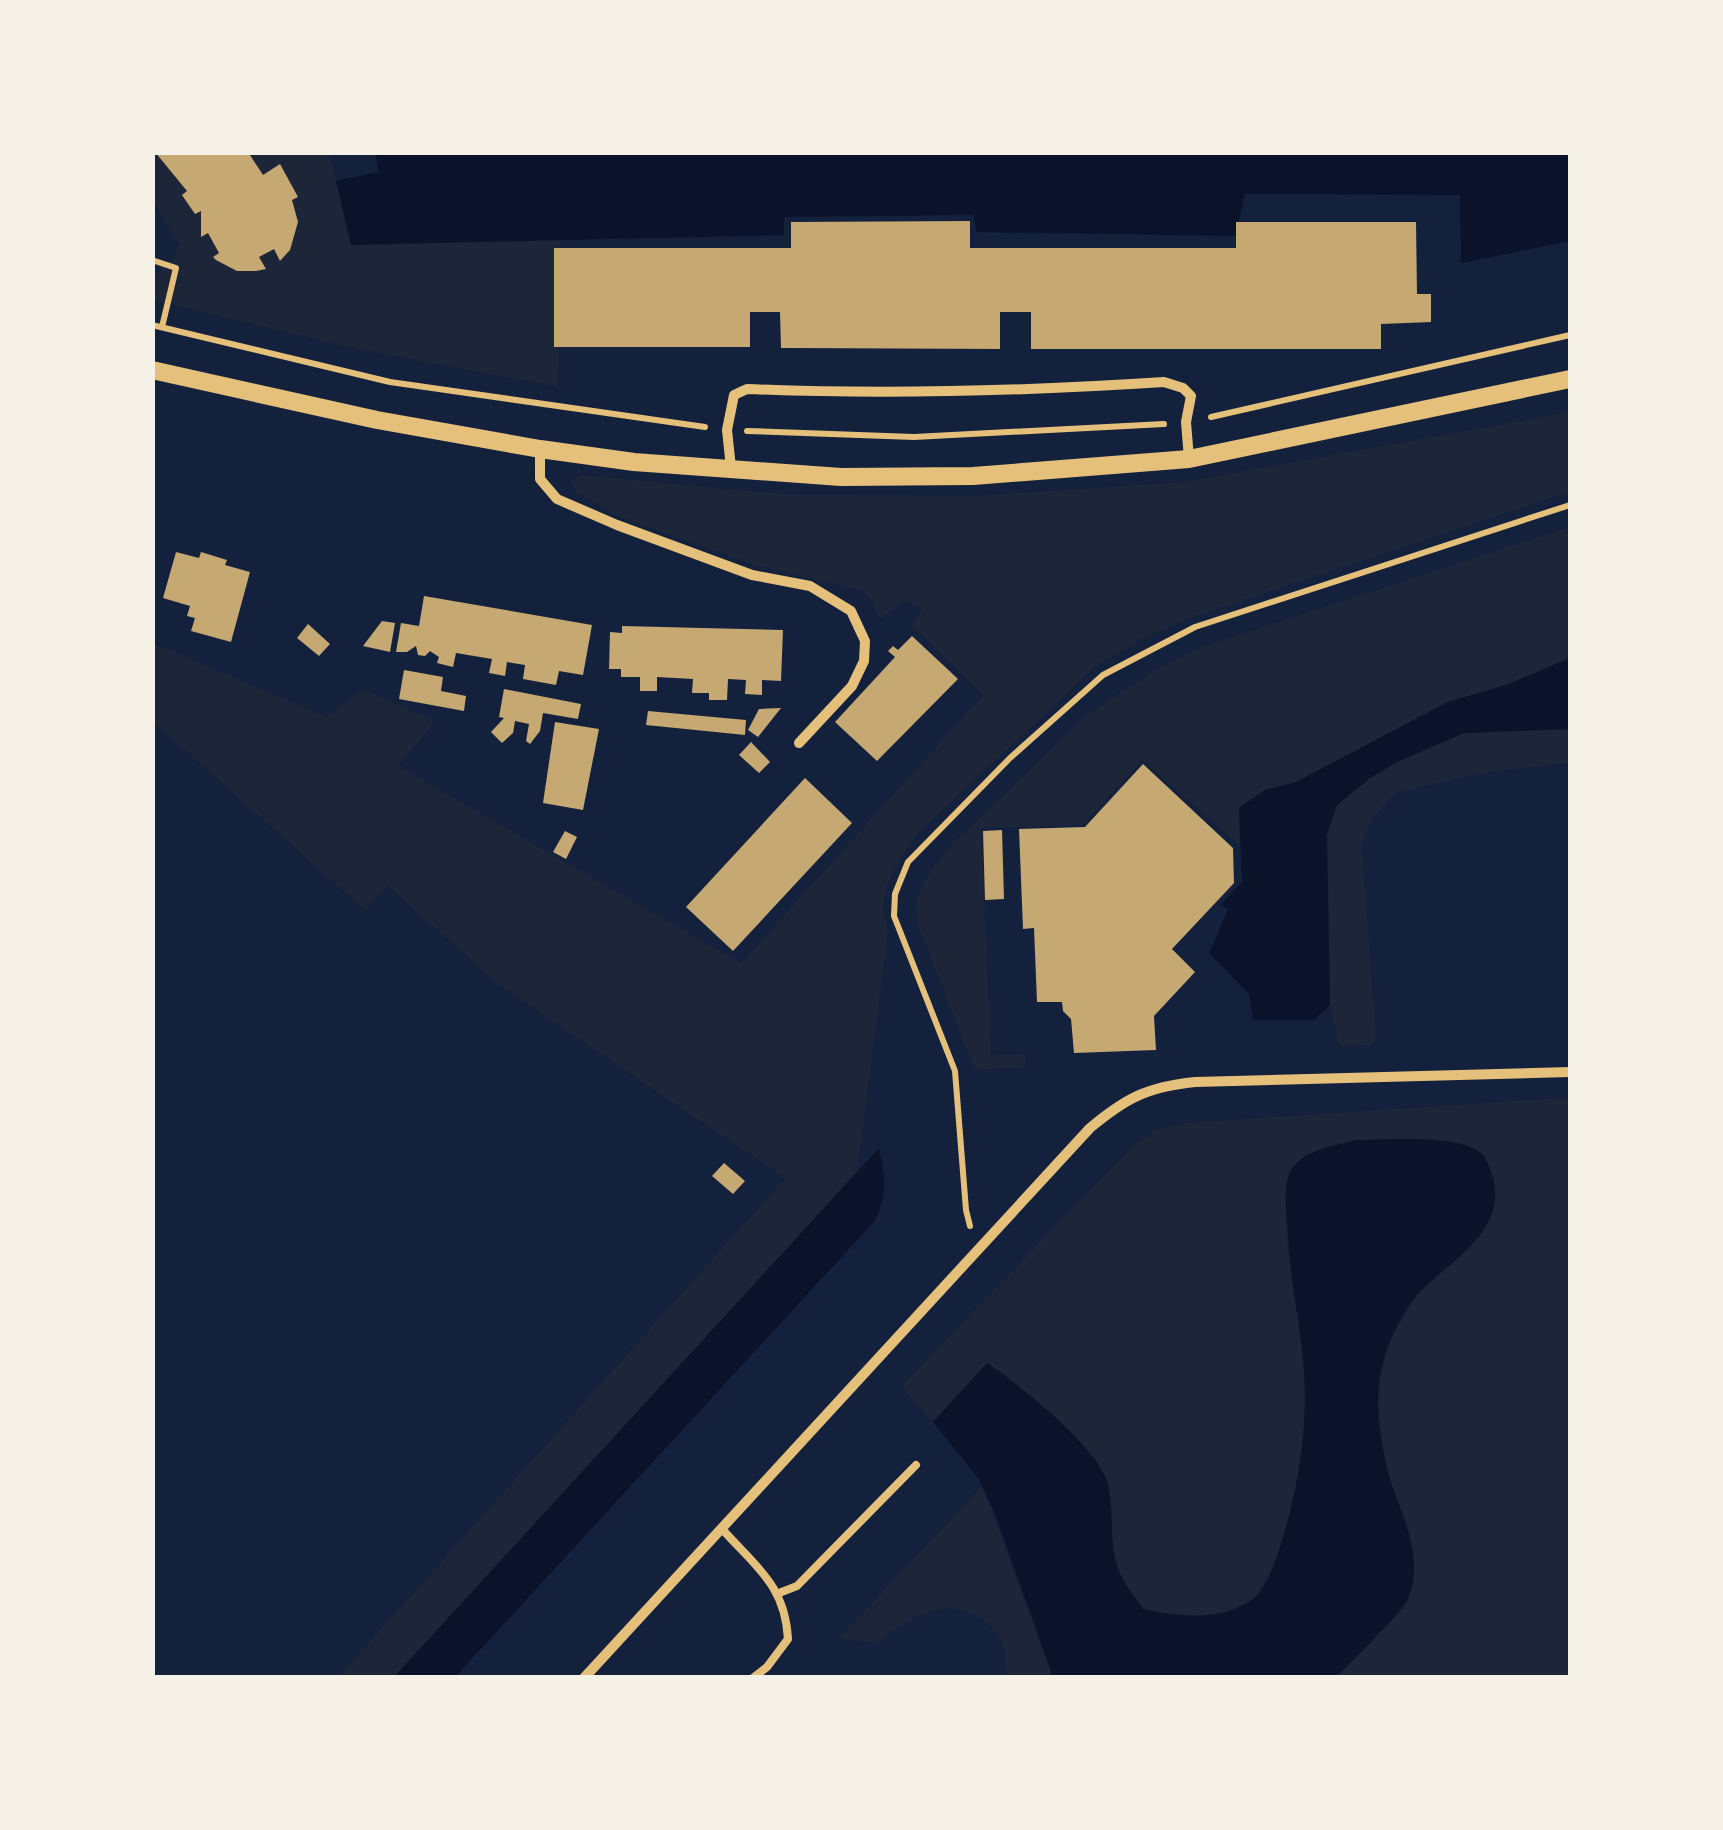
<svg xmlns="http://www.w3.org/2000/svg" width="1723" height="1830" viewBox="0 0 1723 1830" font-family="'Sofia Sans Condensed',sans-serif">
<rect width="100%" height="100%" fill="#14213d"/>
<path fill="#1d2539" d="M153,153H329L352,244L560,240L558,387L358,349L153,300V274L171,261L179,244L153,202Z
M1570,412V492L1191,617L1142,639L1097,665L917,834L894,869L886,888L883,909L888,931L857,1172L394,1677H338L785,1178L499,985L388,886L365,910L153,722V643L326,717L363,689L435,721L398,766L741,963L983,695L911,625L923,608L905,600L879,620L873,602L860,590L758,566L617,516L574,490L571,481L580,475L783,494L975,496L1183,482Z
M1570,527V658L1506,685L1448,702L1296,782L1265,790L1239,808V844L1142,760L1083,825L981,828L991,1055L1025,1054V1067L975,1070L918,925L916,904L924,880L951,845L1087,715L1160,667L1202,647Z
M1570,729V763L1487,772L1397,792L1374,816L1361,846L1376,1033L1373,1045L1339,1046L1330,1005L1327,834L1337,805L1370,778L1399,760L1464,733Z
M1559,1098L1570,1099V1677H1336L1407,1601L1410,1533L1387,1470L1379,1419L1380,1377L1391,1338L1417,1295L1473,1246L1293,1168C1275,1233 1300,1305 1304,1372C1308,1439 1300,1520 1266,1579C1262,1585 1259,1594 1254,1598C1224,1622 1177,1617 1143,1609C1133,1594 1120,1579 1116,1562C1108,1535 1116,1503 1105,1476C1089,1441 1020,1385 987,1364L933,1422L901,1386L1132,1147L1156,1130L1186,1123Z
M982,1486L1053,1677H1004C1015,1638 979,1603 939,1609C914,1614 896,1629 875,1643L839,1638Z"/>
<path fill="#0b132b" d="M375,152H1570V241L1461,263L1460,195L1245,194L1235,236L976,232L974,215L784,217V235L351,245L336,181L379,172Z
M1570,658V729L1464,733L1399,761L1370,778L1337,805L1327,834L1330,1005L1314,1020H1253L1249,994L1209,953L1228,910L1221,904L1242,882L1239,808L1265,790L1296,782L1448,702L1506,685Z
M1355,1140C1384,1140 1461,1133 1482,1154C1486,1157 1490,1169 1492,1174C1510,1233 1447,1260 1417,1295C1399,1317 1384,1349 1380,1377C1375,1406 1380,1439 1387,1468C1397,1511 1427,1553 1408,1599C1401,1614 1351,1662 1336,1677H1053L995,1514L979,1479L933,1422L987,1363C1020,1385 1089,1441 1105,1476C1116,1503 1108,1535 1116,1562C1120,1579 1133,1594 1143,1609C1177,1617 1224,1622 1254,1598C1267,1587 1276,1560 1281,1544C1298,1489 1308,1430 1304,1371C1301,1326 1290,1280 1288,1235C1287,1215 1281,1184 1293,1167C1307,1149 1336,1146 1355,1140Z
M879,1148C885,1178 889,1198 872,1224L455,1677H394Z"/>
<path fill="#c6a872" d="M155,152H248L263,175L280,164L298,197L292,200L298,222L290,250L280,261L274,249L259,257L266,269L256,271H237L216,260L213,257L219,253L208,233L201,237V211L195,214L182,195L187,191Z
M970,221V248H1236V222H1416L1417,294H1431V322L1381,324V349H1031V312H1000V349L791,348H781L780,312H750V347H554V248H791V222Z
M176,552L199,558L201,552L227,560L225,565L250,572L231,642L191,631L195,618L187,616L190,606L163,598Z
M424,596L592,625L583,675L559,671L556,685L523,679L525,665L507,662L505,676L489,673L492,659L456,653L453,667L437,663L439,657L430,651L425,656L418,655L416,646L407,652H396L401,623L419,626Z
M382,621L395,623L390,652L363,646Z
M308,624L330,644L319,656L297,638Z
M622,626L783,630L781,681L762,680V695L745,694L746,680L728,679L727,700H709V693H692L693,679L657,677V691H640V677H621V669H609L610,632L622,633Z
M912,636L958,679L877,761L835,722L895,657L888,651L893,646L898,650Z
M404,670L443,677L441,691L466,696L464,711L399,699Z
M504,689L581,704L578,719L543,713L540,731L530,744L526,741L529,724L515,721L513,733L502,743L491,732L504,718L499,717Z
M781,708L758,737L748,730L759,709Z
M648,711L746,720L745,735L646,725Z
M555,722L599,729L583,810L543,803Z
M751,742L770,762L759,773L739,755Z
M1143,764L1233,848L1234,883L1172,949L1195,972L1154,1016L1156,1050L1074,1053L1071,1019L1063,1011L1062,1002H1037L1034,928L1023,929L1019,829L1085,827Z
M805,778L852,823L733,951L686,907Z
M1002,830L1004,899L985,900L983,831Z
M565,831L577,837L566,859L553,852Z
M724,1163L745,1181L733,1194L712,1176Z"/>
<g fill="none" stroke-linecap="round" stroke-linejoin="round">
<path stroke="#e5c07b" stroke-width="6" d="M152,260L176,268L162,327
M152,325L390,382L705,427
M1211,417L1570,335
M747,431L914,437L1164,424
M970,1226L966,1210L955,1071L894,916L895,894L908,862L1010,758L1103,675L1195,627L1570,505"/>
<path stroke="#e5c07b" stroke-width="8" d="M723,1530C756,1567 785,1585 788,1639L767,1667L753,1678
M779,1593L797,1586L916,1465"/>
<path stroke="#e5c07b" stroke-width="10" d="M540,449V479L557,499L617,525L752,575L810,586L851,611L865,641L864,661L852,686L799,743
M731,468L727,430L734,395L747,389C887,395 1025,391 1164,382L1183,388L1191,396L1186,422L1189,459
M584,1678L1090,1128C1126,1098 1147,1087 1195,1082L1570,1072"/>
<path stroke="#e5c07b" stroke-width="18" d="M152,370L377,420L540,449L634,462L841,477L973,476L1189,459L1570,379"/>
</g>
<rect width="1723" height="1830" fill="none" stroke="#f6f1e7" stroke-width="310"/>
</svg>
